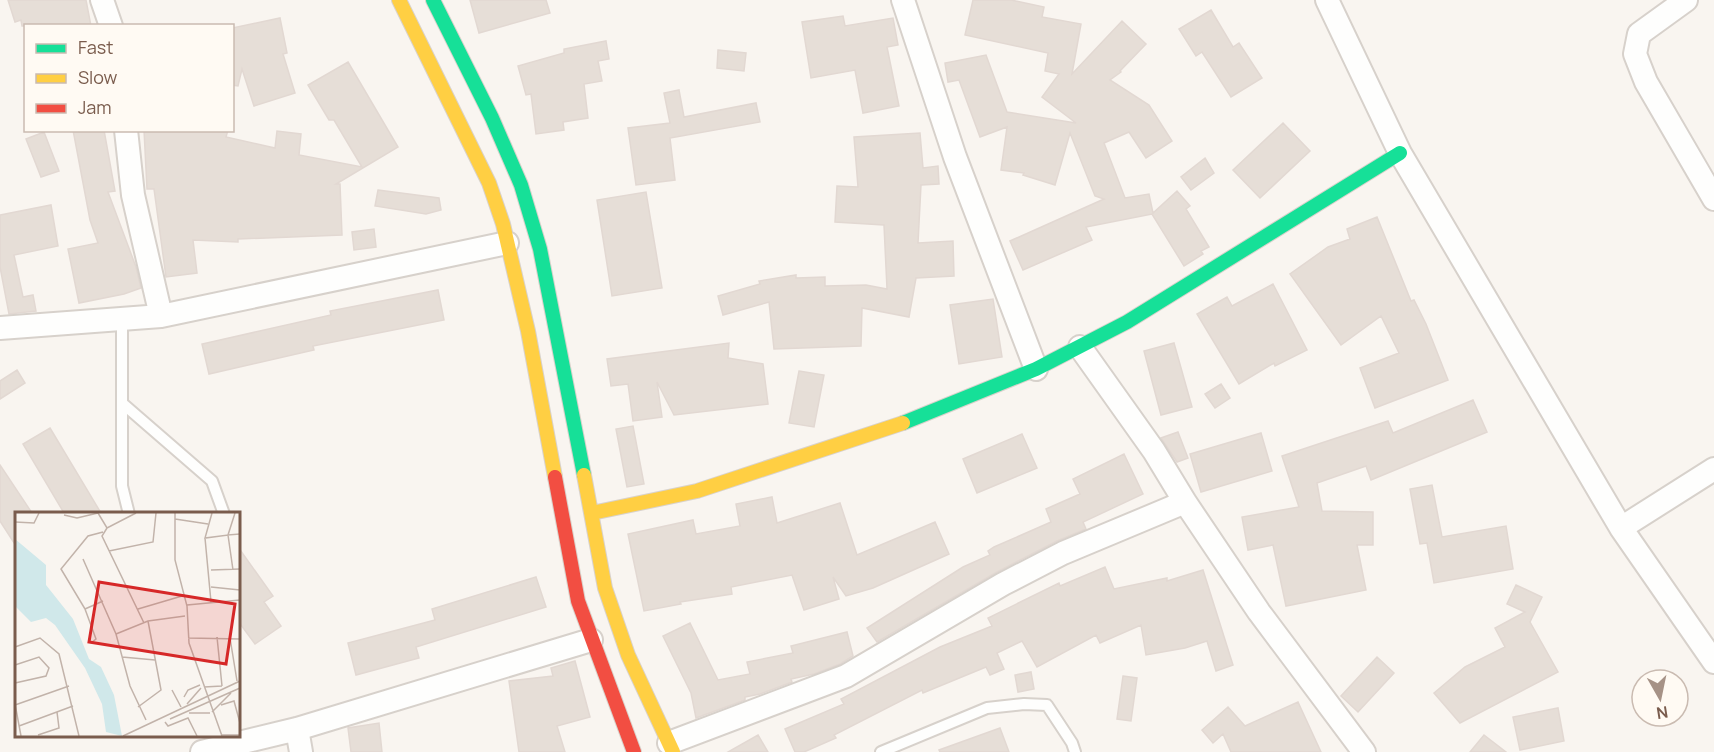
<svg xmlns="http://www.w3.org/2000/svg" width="1714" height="752" viewBox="0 0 1714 752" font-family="Manrope,sans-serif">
<rect width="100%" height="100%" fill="#f9f5f0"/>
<path fill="#e6ded7" stroke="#e2d8d2" stroke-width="1.5" d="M8,0H86L91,26H22L21,20L15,22Z
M470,0H546L550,13L479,33Z
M973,0H1011L1044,7L1042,17L1081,24L1072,74L1122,21L1146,44L1120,71L1121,72L1110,80L1149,105L1172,141L1146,158L1129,132L1104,143L1125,198L1149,194L1153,213L1177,191L1190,206L1186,209L1209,247L1201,251L1203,254L1184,266L1152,214L1086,227L1092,240L1023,270L1010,241L1104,199L1095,196L1070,133L1055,185L1023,175L1024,173L1001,170L1007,127L980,137L959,80L948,82L945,63L986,55L1007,112L1076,123L1042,97L1059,74L1045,71L1048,53L965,35Z
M1211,10L1233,47L1239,43L1262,78L1231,97L1202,52L1196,56L1179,29Z
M843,16L845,26L893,18L898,45L887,47L899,106L863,113L855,70L811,78L802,22Z
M280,18L287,53L283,54L295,93L254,106L242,69L238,86L232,85V28Z
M606,41L609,59L598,61L602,81L584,84L588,118L563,122L564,130L536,134L531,94L526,95L518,66L564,53V49Z
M718,50L746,53L744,71L717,68Z
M348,62L398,147L336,184H340L342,235L238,239V242L193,240L197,273L166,277L154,189H147L144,130H228L226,137L275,148L277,131L301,134L299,155L362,167L334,120H329L308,85Z
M679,90L684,117L756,103L760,122L670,138L675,180L636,185L628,128L670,123L664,93Z
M1283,123L1310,151L1260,198L1233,170Z
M73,130H104L115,191L108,192L136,267L141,288L124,294L79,303L68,249L98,243L90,220Z
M44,132L59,171L41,177L26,139Z
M920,133L923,168L938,166L939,184L921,185L918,243L953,241L954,276L916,278L909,317L862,308L861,346L774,349L769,302L723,315L718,296L760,284L759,281L796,275V278L825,277V286L866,285L887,289L884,225L835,222L837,186L858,187L854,137Z
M1205,158L1214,173L1191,190L1181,177Z
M378,190L439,198L441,210L426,214L375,206Z
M646,192L662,288L612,296L597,200Z
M51,205L58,246L14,255L23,297L33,295L36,311L9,314L0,267V215Z
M1377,217L1411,301L1414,300L1426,324L1448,380L1375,408L1360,368L1399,353L1381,316L1341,345L1290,274L1328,247L1350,239L1347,229Z
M374,229L376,247L354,250L352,232Z
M1273,284L1307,350L1275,366L1274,363L1239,384L1197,314L1227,297L1232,306Z
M438,290L444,320L313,346L314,350L209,374L202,344L331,315L330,311Z
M993,299L1002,357L959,364L950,305Z
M729,343L728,358L763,364L768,404L674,415L657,382L662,417L633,421L628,384L611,386L607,359Z
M1174,343L1192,407L1161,415L1144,351Z
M17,370L25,383L0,399V381Z
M799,371L824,375L814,427L789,423Z
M1221,384L1230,398L1215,408L1205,394Z
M1473,400L1487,432L1371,480L1366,466L1317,483L1322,511L1373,512V545H1357L1366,590L1286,606L1273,545L1248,550L1242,517L1299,507L1282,456L1388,421L1393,433Z
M633,426L644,484L627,487L616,429Z
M50,428L101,513H64L23,444Z
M1178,432L1188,458L1177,462L1161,438Z
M1261,433L1272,471L1201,492L1190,454Z
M1022,434L1037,468L977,493L963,459Z
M1124,454L1143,494L1083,522L1086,529L1057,541L997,572L877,642L867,628L963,567L990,555L988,551L994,547L1051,522L1046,509L1080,494L1073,479Z
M0,465L32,513H16V546L0,521Z
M1432,485L1442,537L1506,526L1513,569L1434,583L1427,543L1420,544L1410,489Z
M772,497L777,523L840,503L857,555L935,522L949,554L873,588L846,596L833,577L839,599L804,610L792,575L731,587L732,594L680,602L681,604L644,611L628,534L693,520L696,534L740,526L736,504Z
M238,547L273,596L264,602L281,626L255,644L238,621Z
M1105,567L1114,589L1167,578V581L1203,570L1233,665L1216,671L1207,641L1185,648L1146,655L1141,625L1100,643L1096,635L1037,667L1022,641L997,653L1004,669L990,675L986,667L923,693L922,690L834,735L836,738L804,752H795L785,729L844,704L841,699L940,647L992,626L988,618L1059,583L1060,586Z
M536,577L546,607L416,647L419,658L356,675L348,643L435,620L432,609Z
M1516,585L1542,597L1530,622L1558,672L1460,723L1434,693L1465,667L1505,647L1495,628L1525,612L1507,604Z
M690,623L718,680L750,674L747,662L793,653L791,646L847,632L853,656L840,664L814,674L791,679L792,682L760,694L745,697V700L696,718L691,693L663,636Z
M1377,657L1394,673L1358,712L1341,696Z
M575,661L590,717L557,726L565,752H519L509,681L553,676L551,668Z
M1031,672L1034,689L1018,692L1015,675Z
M1123,676L1137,678L1131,721L1117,719Z
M1298,702L1321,752H1231L1223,734L1213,743L1202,730L1228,707L1245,726Z
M1558,708L1564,741L1520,750L1513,717Z
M379,723L382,752H351L348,728Z
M1000,728L1009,752H940L939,750Z
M758,735L768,752H728Z
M1484,735L1506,752H1470Z"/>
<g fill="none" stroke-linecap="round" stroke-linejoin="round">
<g stroke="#d7d1cb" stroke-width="14">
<path id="lane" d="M122,319V486L129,514
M122,403L212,481L224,514
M881,752L987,708L1024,704L1047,705L1072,743L1075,752"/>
</g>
<g stroke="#d7d1cb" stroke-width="26">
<path id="street" d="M102,0L111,26
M903,0L955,157L1036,369
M1327,0L1400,153L1621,528L1714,662
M1686,0L1639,34L1635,54L1646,82L1714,199
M126,130L133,195L161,316
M0,328L161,316L507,243
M1080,347L1154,451L1185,502L1259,612L1364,752
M1621,528L1714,469
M297,729L301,752
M669,743L846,676L1003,584L1063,553L1185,502
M202,752L297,729L591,640"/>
</g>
<g stroke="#d9d2cb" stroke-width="16">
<path id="fast" d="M433,0L492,118L521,185L540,249L584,475
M903,423L1036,369L1127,322L1400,153"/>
</g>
<g stroke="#d9d2cb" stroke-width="16">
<path id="slow" d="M399,0L489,183L503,224L528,331L555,477
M584,475L605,588L628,655L673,752
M592,513L697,491L903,423"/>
</g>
<g stroke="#d9d2cb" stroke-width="16">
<path id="jam" d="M555,477L578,601L634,752"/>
</g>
<use href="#lane" stroke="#fefefd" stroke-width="10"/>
<use href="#street" stroke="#fefefd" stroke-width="22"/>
<use href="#fast" stroke="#16e098" stroke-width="14"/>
<use href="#slow" stroke="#ffcf43" stroke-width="14"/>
<use href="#jam" stroke="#f24e42" stroke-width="14"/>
</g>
<g transform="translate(15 512)">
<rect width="225" height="225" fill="#f9f5f0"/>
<path d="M0,27L31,53V73L58,107L74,147L86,155L99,183L107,224L91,220L87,192L70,156L40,113L31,106L16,110L0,94Z" fill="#d0e8ea"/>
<path fill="none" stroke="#c2b3aa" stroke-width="1.5" d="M83,1L92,16L121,1M160,1V48L172,94L174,131L207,224M197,1L190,26L213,23L218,58M220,1L213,23L225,22M49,3L62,6L83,1M160,7L193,12M0,10L19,11L24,1M92,16L87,24L129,111M88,20L73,24L46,57L70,97L88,89M190,26L196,90M94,39L138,30L141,1M68,47L101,122L115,174L131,208M196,58L225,57M196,75L225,78M172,93L225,88M70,97L81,127L76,131M123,97L167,84M101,122L133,109L170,104M202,125L207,174M173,126L225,127M215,126L222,169M0,135L25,126L44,142L64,224M107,145L140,148M0,153L24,145L34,156L31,164L0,171M189,175L207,174M157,178L166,195M169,185L173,178L185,173M0,192L6,224M172,192L186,176M0,193L54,174M206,193L219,189L225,211M123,195L146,178L133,109M197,200L216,181M174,201H195M155,207L225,176M150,210L153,214L173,206L182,224M4,214L58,194M23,223L44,216L42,200M206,223H225M108,224L225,169"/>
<path fill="#d62828" fill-opacity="0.15" stroke="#d62828" stroke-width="3" d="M84,70L220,92L211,152L74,130Z"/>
<rect width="225" height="225" fill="none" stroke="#7a5c4d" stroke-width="3"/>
</g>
<rect x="24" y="24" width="210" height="108" fill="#fffaf3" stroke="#cabbb1" stroke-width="1.5"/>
<rect x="36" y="44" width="30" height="9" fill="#16e098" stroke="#cabbb1" stroke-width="1.5"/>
<text x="78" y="54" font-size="18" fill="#7a5c4d">Fast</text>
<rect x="36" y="74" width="30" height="9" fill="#ffcf43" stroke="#cabbb1" stroke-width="1.5"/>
<text x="78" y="84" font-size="18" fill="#7a5c4d">Slow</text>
<rect x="36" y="104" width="30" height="9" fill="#f24e42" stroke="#cabbb1" stroke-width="1.5"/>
<text x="78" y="114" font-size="18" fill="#7a5c4d">Jam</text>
<g transform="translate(1660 698) rotate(171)"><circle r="28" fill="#fffaf3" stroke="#cabbb1" stroke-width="1.5"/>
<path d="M0-4.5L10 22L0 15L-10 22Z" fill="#a69286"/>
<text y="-9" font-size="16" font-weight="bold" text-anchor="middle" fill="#7a5c4d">N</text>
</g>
</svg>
